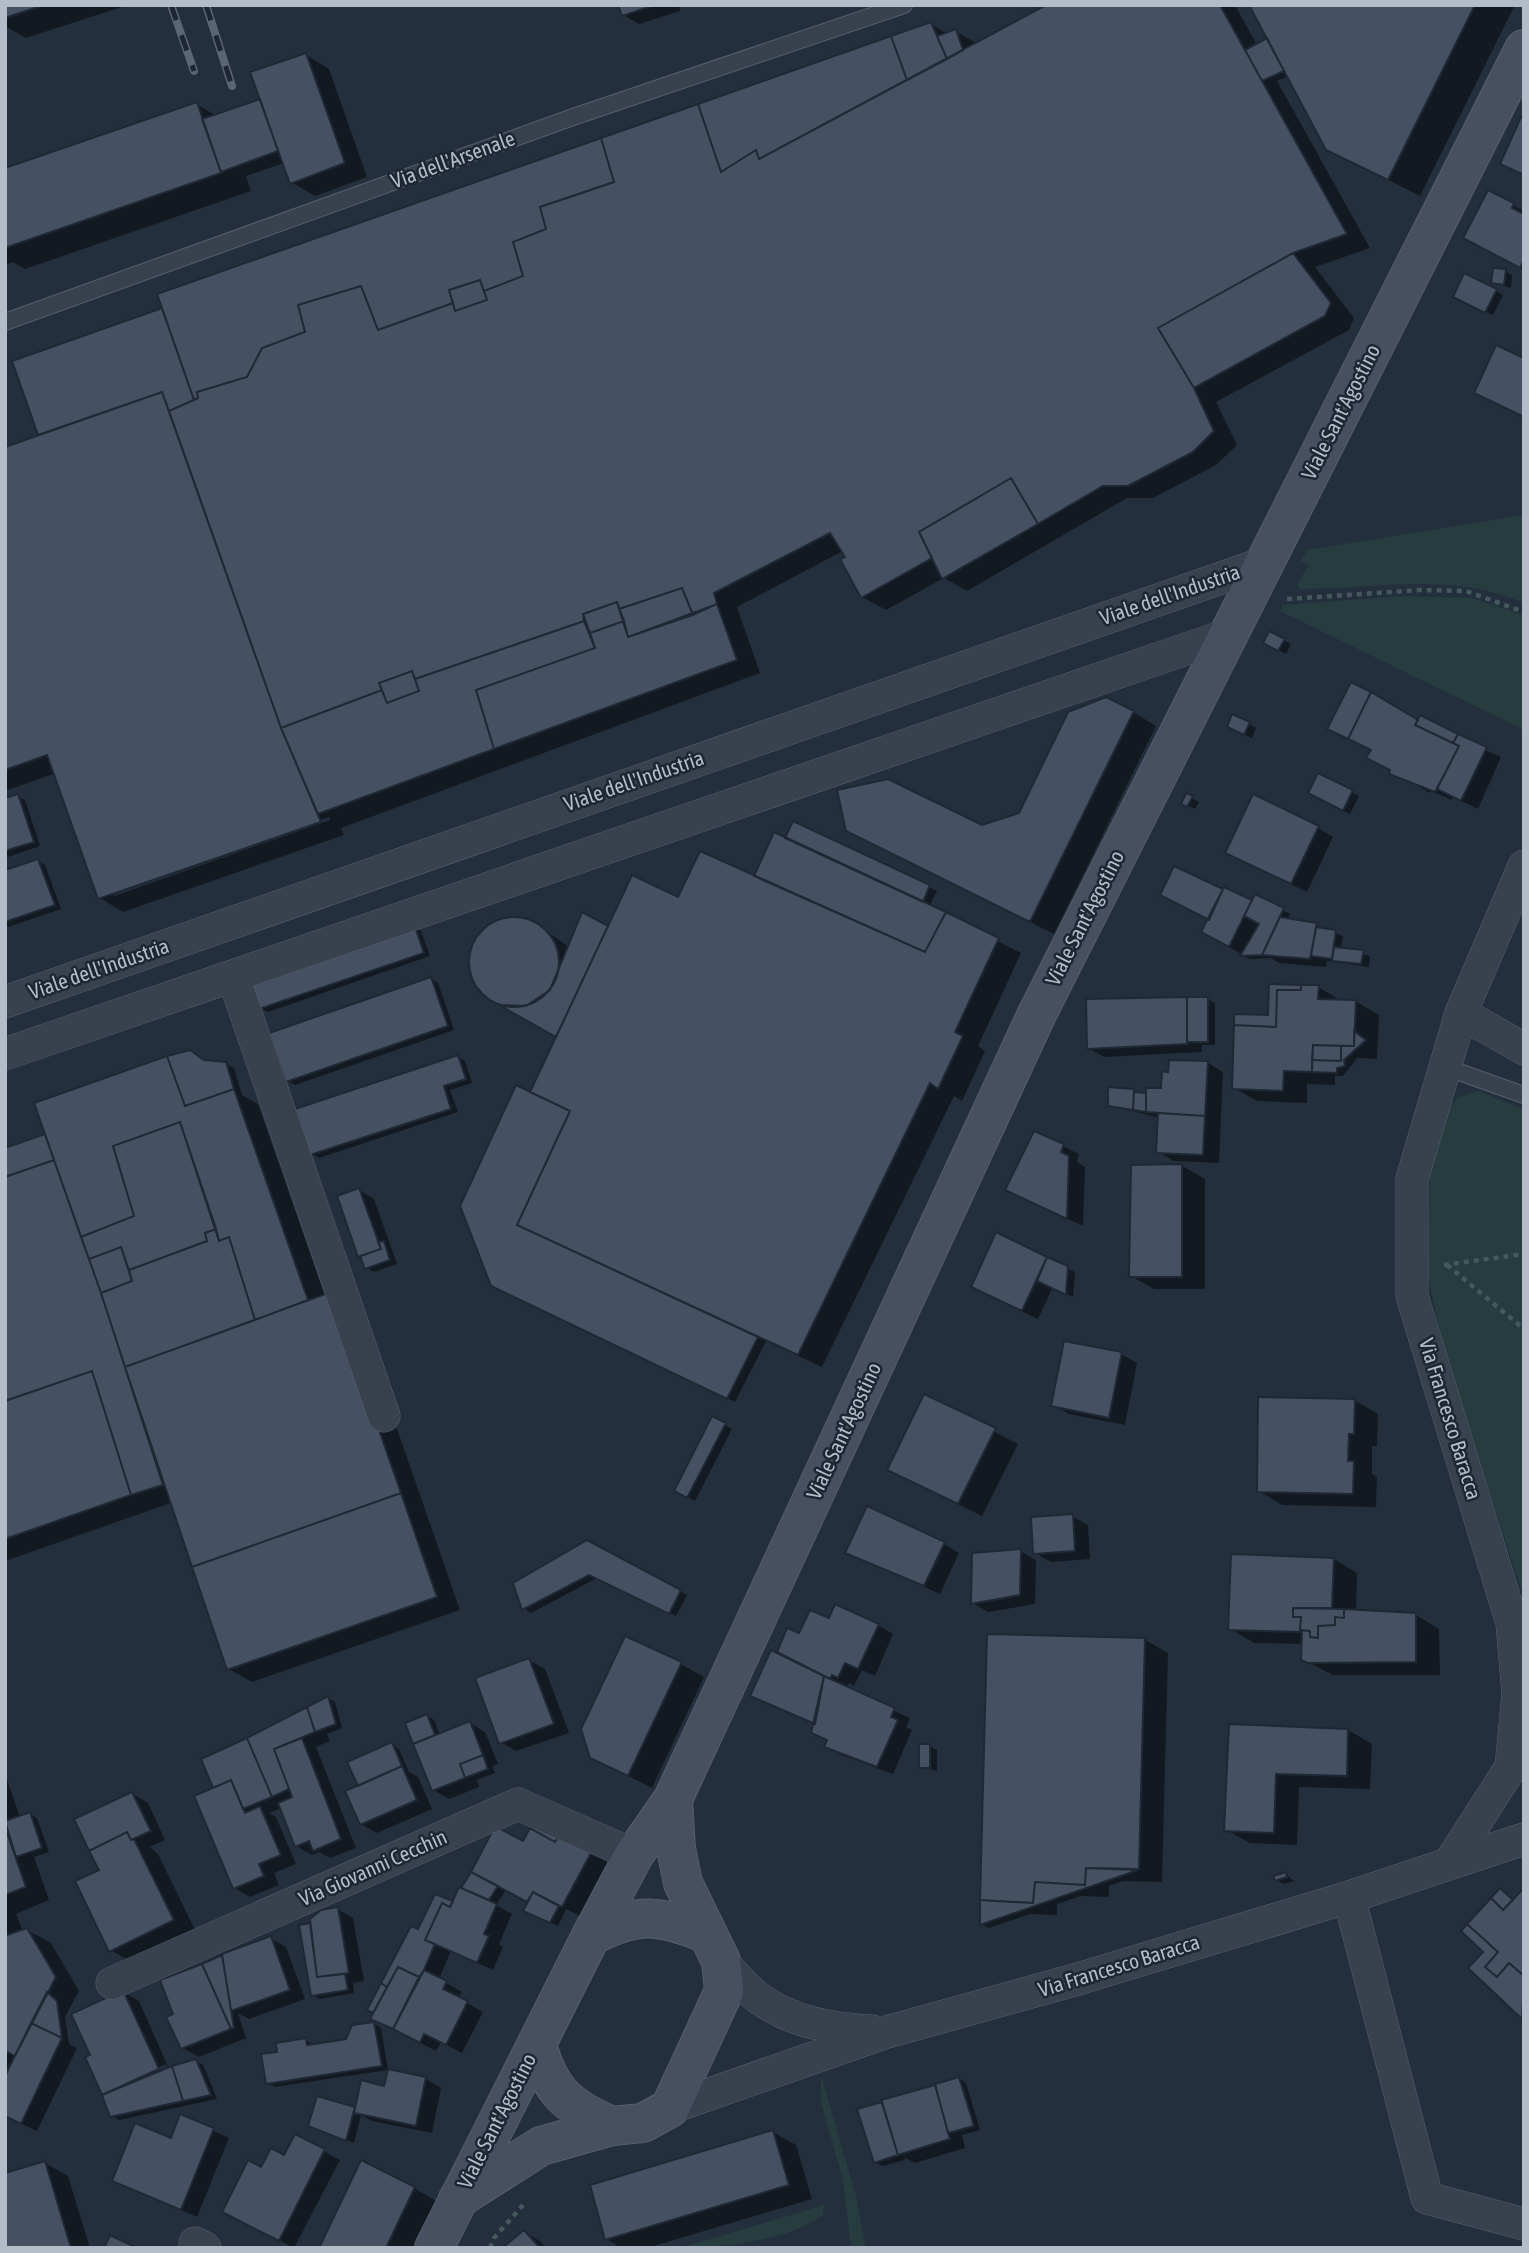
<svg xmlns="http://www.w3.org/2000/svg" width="1529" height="2253" viewBox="0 0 1529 2253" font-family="'Asap Condensed',sans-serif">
<rect width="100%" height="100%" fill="#242f3e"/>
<path fill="#263c3f" d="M1524,515V603C1452,571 1375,589 1300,589L1297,584L1309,565L1301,561L1307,550Z
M1401,596L1472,598L1524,615V730L1280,611L1283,605Z
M1478,1091L1524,1109V1599L1445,1354L1428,1276L1430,1174L1443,1115L1458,1097Z
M821,2075L856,2196L866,2248H851L843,2180L821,2103Z
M824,2205L823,2215C792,2240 720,2248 680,2248Z"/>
<path fill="#0007" fill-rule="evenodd" d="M5,5H128L26,38L5,26Z
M620,5H679L680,11L639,24L623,15Z
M1050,5H1235L1257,45L1269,39L1251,5H1515L1420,196L1327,149L1289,76L1277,81L1370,248L1315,267L1354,318L1349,330L1216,402L1237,445L1216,465L1153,498H1127L967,591L944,578L886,610L862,597L843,551L737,607L760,673L341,828L344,835L123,912L100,898L56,773L5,791V449L40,436L14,362L931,24L947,34L955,31L978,44ZM329,817L330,820L114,896V892Z
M306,55L329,69L367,177L315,196L291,182L284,163L246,176L251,191L25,269L13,262L5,265V170L196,104L217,116L259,101Z
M1489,192L1524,211V269L1481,246Z
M1505,271L1512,275L1511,288L1493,282Z
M1496,291L1503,295L1493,315L1462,300Z
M1270,633L1291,644L1286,654L1265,643Z
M1133,712L1156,726L1054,934L847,830L982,826L1020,814Z
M1419,722L1501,757L1478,809L1453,797L1452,800L1432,791L1430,793L1368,758Z
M1249,724L1256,728L1252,738L1236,731Z
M1319,775L1359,796L1350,814L1310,793Z
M1187,795L1199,802L1195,809L1183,803Z
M17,796L25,800L40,846L5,858V800Z
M794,823L929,887L937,891L929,907L1021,953L978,1046L985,1051L962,1101L954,1096L822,1367L766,1341L735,1402L501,1289L531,1094L558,1036L488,996L473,974L472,960L480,936L490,927L516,919L542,928L569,947L583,914L609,929L679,899L755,878L786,840Z
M1318,828L1333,837L1307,892L1243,861Z
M38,861L45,865L61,909L5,928V872Z
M1256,896L1290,914L1288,920L1316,925L1343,936L1341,949L1370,956L1369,967L1327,961L1326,967L1279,963L1271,958L1249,959L1218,940Z
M414,926L421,931L430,956L268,1012L261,1008Z
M431,979L438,983L454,1030L295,1085L288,1081Z
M1318,987L1342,1001H1355L1379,1015L1377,1059L1357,1058L1343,1076H1335V1085L1307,1084V1103L1257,1101L1234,1088L1270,1017Z
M1208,999L1215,1003V1045H1202V1052L1104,1057L1088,1048V1000Z
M457,1057L465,1061L472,1083L450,1090L458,1112L319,1158L312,1154Z
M205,1061L226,1064L234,1068L242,1095L258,1104L325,1296L355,1308L460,1610L252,1682L229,1669L171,1503L5,1561V1150L47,1135Z
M1208,1063L1223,1072L1219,1163L1174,1161L1158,1152L1160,1118L1109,1105L1110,1089L1148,1095L1163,1090Z
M1035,1133L1079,1154L1077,1162L1085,1167L1083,1226L1007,1190Z
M1181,1165L1205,1179V1289H1154L1131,1276Z
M359,1190L374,1199L397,1264L374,1272L367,1268Z
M997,1235L1075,1272L1073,1297L1053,1287L1038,1319L989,1296Z
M1121,1354L1137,1363L1125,1425L1069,1414L1053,1405Z
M925,1396L1018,1444L982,1516L889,1470Z
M1354,1400L1378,1414L1377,1446H1372V1474L1377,1477L1376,1507L1282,1505L1259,1491Z
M713,1418L732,1429L695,1501L676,1491Z
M1072,1516L1088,1525L1090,1559L1051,1562L1035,1553Z
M587,1542L687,1595L676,1616L597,1578L531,1613L524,1608Z
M944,1544L959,1553L940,1594L847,1552Z
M1020,1551L1036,1560L1035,1604L988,1612L973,1603Z
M1334,1559L1357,1573L1356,1611L1416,1615L1439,1629L1440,1675H1333L1302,1659L1303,1644L1254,1643L1230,1629Z
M830,1620L878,1625L893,1634L875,1676L862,1670L854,1686L849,1683L846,1688L910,1718L906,1727L912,1730L893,1774L841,1755L826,1746L828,1741L816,1725L753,1695L788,1630L800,1635Z
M1144,1639L1168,1653L1162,1882L1123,1881L1109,1886V1897L1081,1896L1057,1904V1915L1030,1914L989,1928L982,1924Z
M529,1660L545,1669L569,1733L516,1751L501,1742Z
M681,1664L704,1677L652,1788L591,1757Z
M328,1698L335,1702L342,1728L327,1734L330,1741L316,1747L356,1848L330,1858L319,1852L312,1855L296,1846L282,1808L269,1813L276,1817L296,1864L274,1873L279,1885L250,1897L234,1888L215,1789Z
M427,1716L434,1720L440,1735L470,1723L485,1732L498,1764L492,1766L495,1773L477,1780L479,1787L449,1799L433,1790L407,1724Z
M1230,1726L1348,1730L1372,1744L1370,1789L1299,1787L1297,1845L1250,1843L1226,1830Z
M391,1744L399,1749L409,1772L418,1777L432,1809L377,1833L361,1824L360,1787Z
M930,1746L937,1750V1771L920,1767Z
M5,1774L20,1817L30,1814L37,1818L49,1852L34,1857L49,1900L16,1914L23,1931L27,1930L51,1943L79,1991L65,2017L69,2044L77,2048L37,2131L5,2116Z
M132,1794L148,1803L165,1840L150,1847L158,1854L197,1934L134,1964L111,1950L101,1871Z
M524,1843L591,1853L615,1866L586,1919L566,1909L558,1926L533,1914L529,1902L506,1890L496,1905L512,1914L499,1944L503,1947L493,1970L451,1951L439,1979L462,1992L458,1998L483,2012L462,2053L441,2042L436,2051L373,2018L375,2013L369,2009L419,1932L471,1894Z
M1286,1874L1294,1881L1284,1884L1276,1880Z
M1500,1890L1515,1901L1524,1893V2018L1471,1968L1486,1951Z
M337,1909L353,1918L364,1981L353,1983L354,1993L320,1999L313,1995L301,1927L312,1924Z
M270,1938L286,1947L305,1999L249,2019L238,2013L246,2038L199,2057L183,2048L221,1957L224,1960Z
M123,1992L139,2001L170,2071L196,2061L203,2065L217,2099L119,2120L111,2115L88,2058L93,2056ZM166,2064L168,2067L111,2093V2089Z
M374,2023L381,2028L388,2070L275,2087L268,2083L279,2054L306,2040L313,2044L347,2041Z
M389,2071L426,2079L441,2088L432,2133L372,2121L361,2115L354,2143L317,2129L318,2098L357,2109L386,2088Z
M959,2078L966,2083L980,2130L962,2135L965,2148L915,2163L904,2157L905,2160L883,2166L875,2162L883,2102Z
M181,2116L229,2138L197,2217L114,2180L172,2140Z
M773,2132L796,2145L812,2199L647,2248H621L607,2239Z
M296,2136L340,2160L294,2248L240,2220L262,2169L285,2157Z
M45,2163L68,2176L90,2248H5Z
M414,2188L438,2202L416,2248H321Z
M524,2232L540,2241L546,2248H504Z"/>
<path fill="#455162" stroke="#1f2835" stroke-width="2" d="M5,5H44L5,18Z
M618,5H655L622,16Z
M1046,5H1220L1347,234L1293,253L1158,328L1194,388L1214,431L1193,452L1128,486H1103L1038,524L1011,478L919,532L932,558L861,598L840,559L845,557L830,533L714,593L717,604L693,615L682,588L619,609L617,602L583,614L584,621L415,679L412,671L379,683L382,690L281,728L169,411L198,398L197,392L247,377L262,348L305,332L298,305L361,286L378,330L453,303L455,311L487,300L484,291L523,276L513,242L546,229L540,207L614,182L601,138L698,104L721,172L756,150L759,159Z
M1249,5H1475L1388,180L1326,150Z
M931,22L947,59L907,80L891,36Z
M956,29L963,50L947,59L937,36Z
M891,36L907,80L759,159L756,150L721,172L698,104Z
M1267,38L1284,71L1262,81L1245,50Z
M306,53L345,163L290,184L250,72Z
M260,99L278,151L221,172L202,119Z
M197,102L221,173L5,248V168Z
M1521,117L1524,118V175L1500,164Z
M601,138L614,182L540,207L546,229L513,242L523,276L484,291L480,280L449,290L453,303L378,330L361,286L298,305L305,332L262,348L247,377L197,392L198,398L194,400L157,294Z
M1488,190L1514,203L1512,208L1524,214V260L1520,268L1463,238Z
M1293,253L1331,303L1325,316L1194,388L1158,328Z
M1493,268L1506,269L1504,285L1491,283Z
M1464,273L1497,289L1485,313L1453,297Z
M480,280L487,300L455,311L449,290Z
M162,308L194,400L169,411L162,392L38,435L12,361Z
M1496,345L1524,358V417L1474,393Z
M162,392L281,728L321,822L98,899L47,755L5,770V447Z
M1011,478L1038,524L942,579L919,532Z
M682,588L693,615L628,637L619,609Z
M617,602L624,621L590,633L583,614Z
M717,604L737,660L494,749L476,690L595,648L590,633L624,621L628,637Z
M584,621L595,648L476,690L494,749L318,814L281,728L382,690L387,703L419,691L415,679Z
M1269,631L1285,639L1278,651L1263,643Z
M412,671L419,691L387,703L379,683Z
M1351,682L1371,692L1348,739L1327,729Z
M1371,692L1418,720L1415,725L1459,746L1435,792L1389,774L1390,770L1366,758L1371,750L1348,739Z
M1106,697L1134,711L1030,922L846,831L837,790L888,779L982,825L1019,813L1068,712Z
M1232,714L1250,722L1244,735L1227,727Z
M1420,715L1458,734L1453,743L1415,725Z
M1458,734L1487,747L1461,801L1437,789L1459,746L1453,743Z
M1318,773L1353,790L1343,811L1308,793Z
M1186,793L1193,796L1187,807L1181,804Z
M18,794L34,842L5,851V798Z
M1253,794L1319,826L1291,884L1225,853Z
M793,821L930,885L923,902L785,838Z
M774,832L946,912L925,952L754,876Z
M700,851L925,952L946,912L999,938L955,1032L963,1036L938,1089L930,1083L798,1355L517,1225L570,1111L530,1092L632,875L678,897Z
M38,859L55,905L5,922V870Z
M1174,866L1223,889L1209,920L1160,895Z
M1224,887L1252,900L1229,947L1201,932Z
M1255,894L1284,908L1262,955L1240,956L1259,924L1244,916Z
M582,912L608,926L556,1037L499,1005L526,1006L550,990Z
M1280,917L1317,923L1310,959L1262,955Z
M469 962a45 45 0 1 1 90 0a45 45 0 1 1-90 0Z
M414,924L424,953L259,1009L250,981Z
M1316,927L1336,930L1332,959L1311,956Z
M1334,947L1364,950L1361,964L1332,961Z
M431,977L448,1026L286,1082L269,1033Z
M1269,984L1301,985V990H1277L1276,1027L1234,1025V1014L1268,1015Z
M1301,985H1319L1318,999L1356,1000L1354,1046L1313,1045L1312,1072L1284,1071L1283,1091L1232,1089L1234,1025L1276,1027L1277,990H1301Z
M1187,997H1208V1042H1187Z
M1187,997V1044L1087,1049L1086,999Z
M1354,1031L1366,1040L1344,1060L1345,1066L1337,1068V1073L1312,1072V1060L1341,1061V1046H1354Z
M1313,1045L1341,1046V1061L1312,1060Z
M190,1050L204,1060L226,1062L234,1089L185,1106L167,1056Z
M458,1055L466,1079L444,1086L451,1109L310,1155L295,1109Z
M167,1056L185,1106L234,1089L308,1300L255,1320L229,1237L219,1241L180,1122L113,1146L134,1216L81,1237L34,1103Z
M1169,1060L1208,1061L1205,1116L1146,1112V1088H1161L1162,1071L1168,1072Z
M516,1085L570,1111L517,1225L758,1337L727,1399L491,1286L460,1206Z
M1108,1087L1134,1089L1133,1110L1108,1106Z
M1134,1092L1146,1093V1112L1133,1110Z
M1158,1113L1205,1116L1203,1155L1156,1153Z
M180,1122L216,1229L205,1233L207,1241L129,1270L121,1247L89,1259L81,1237L134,1216L113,1146Z
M1034,1131L1064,1144L1061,1152L1069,1156L1067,1219L1005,1190Z
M45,1134L54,1160L5,1177V1148Z
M54,1160L101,1293L163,1485L131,1495L92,1371L5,1401V1177Z
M1182,1164V1277H1129L1131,1165Z
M359,1188L381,1249L358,1257L337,1196Z
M216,1229L219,1241L229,1237L255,1320L125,1367L101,1293L132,1281L129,1270L207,1241L205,1233Z
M996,1232L1047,1257L1022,1311L971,1287Z
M384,1241L390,1260L365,1269L360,1256L381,1249L378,1242Z
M121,1247L132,1281L101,1293L89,1259Z
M1047,1257L1068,1266L1066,1295L1037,1281Z
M331,1292L401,1493L192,1567L125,1367Z
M1064,1341L1122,1352L1109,1418L1051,1406Z
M92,1371L131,1495L5,1539V1401Z
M924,1394L996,1428L958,1504L887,1470Z
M1258,1397L1355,1399L1354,1434H1349L1348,1461H1354L1353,1494L1257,1492Z
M712,1416L726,1423L687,1498L674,1491Z
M401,1493L437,1597L227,1670L192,1567Z
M867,1506L945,1542L924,1586L845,1553Z
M1073,1514L1075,1551L1033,1554L1031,1517Z
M587,1540L681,1590L669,1614L589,1575L522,1610L513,1583Z
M1021,1549L1020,1595L971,1604L972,1553Z
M1231,1554L1334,1558L1332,1608H1293V1617H1301L1300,1630L1310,1631V1637L1318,1638V1626L1335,1625V1617L1344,1618V1609L1416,1613V1662L1308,1663L1301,1660L1302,1632L1228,1630Z
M835,1604L879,1624L858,1669L845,1663L838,1678L832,1675L830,1679L777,1652L787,1628L799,1633L810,1610L829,1618Z
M1293,1608L1344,1609V1618L1335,1617V1625L1318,1626V1638L1310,1637V1631L1300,1630L1301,1617H1293Z
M987,1634L1145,1638L1139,1869L1086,1868L1085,1885L1035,1882L1033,1903L980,1900Z
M625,1636L682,1662L628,1776L590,1758L581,1729Z
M771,1650L824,1676L815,1724L750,1696Z
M529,1658L554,1724L499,1744L475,1678Z
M824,1676L895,1708L891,1717L898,1720L877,1767L824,1747L827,1740L811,1733Z
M328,1696L336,1724L315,1732L307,1707Z
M307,1707L315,1732L274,1749L289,1789L272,1797L247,1738Z
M427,1714L435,1735L413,1744L405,1723Z
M470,1721L483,1755L460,1764L465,1778L432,1791L413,1744Z
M1229,1724L1348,1729L1347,1776L1276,1774L1274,1833L1224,1831Z
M247,1738L272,1797L243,1809L231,1780L213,1788L201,1759Z
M302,1738L341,1839L313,1851L309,1841L295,1847L278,1803L292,1797L274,1749Z
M392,1742L402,1766L358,1786L347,1762Z
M919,1744H930V1768H919Z
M483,1755L488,1769L465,1778L460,1764Z
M402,1766L417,1800L360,1825L345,1791Z
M231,1780L245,1813L260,1806L281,1855L259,1864L264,1876L233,1889L194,1796Z
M132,1792L151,1831L131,1840L127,1832L89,1851L74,1819Z
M30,1812L42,1848L16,1857L5,1821Z
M534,1821L560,1834L555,1842L530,1828Z
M495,1826L523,1841L530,1828L555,1842L560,1834L592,1851L562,1907L533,1892L527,1902L471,1872Z
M5,1827L26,1887L5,1895Z
M127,1832L131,1840L134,1839L174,1920L109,1952L75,1881L99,1870L89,1851Z
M1086,1868L1138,1870L980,1925V1900L1033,1903L1035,1882L1085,1885Z
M471,1872L498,1886L489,1900L461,1888Z
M1286,1872L1287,1877L1275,1881L1273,1876Z
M459,1887L497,1904L484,1934L489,1936L477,1963L425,1940L442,1903L450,1907Z
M1500,1888L1513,1900L1503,1910L1491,1898Z
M1523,1889L1524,1976L1509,1963L1497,1977L1485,1967L1498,1952L1467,1924L1491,1898L1503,1910Z
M533,1892L559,1906L550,1923L523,1911Z
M435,1894L453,1901L450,1907L442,1903L425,1940L435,1944L424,1970L419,1977L398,1967L387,1987L381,1983L411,1926L418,1929Z
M338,1907L349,1973L317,1977L310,1919L321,1910Z
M310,1923L317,1977L345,1974L348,1990L311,1996L299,1925Z
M1467,1924L1498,1952L1485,1967L1497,1977L1509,1963L1524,1976L1522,2019L1468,1968L1483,1952L1461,1931Z
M27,1928L56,1977L15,2056L5,2051V1931L7,1935Z
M271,1936L290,1990L231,2011L222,1954Z
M222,1955L234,2028L231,2029L202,1964Z
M202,1964L231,2029L181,2049L166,2017L173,2014L160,1980Z
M398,1967L419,1977L393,2029L370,2019Z
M424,1970L447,1981L443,1989L468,2001L446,2045L424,2034L420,2043L393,2029Z
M381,1983L387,1987L373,2013L367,2010Z
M123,1990L159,2069L102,2095L85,2057L90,2055L71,2014Z
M47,1992L57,2001L62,2038L31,2023Z
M374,2022L382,2066L266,2084L261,2054L277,2052L276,2043L306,2038L307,2045L346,2039L352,2025Z
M31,2023L62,2038L21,2124L5,2116V2076Z
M196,2059L211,2095L183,2101L172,2066Z
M172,2066L183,2101L110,2117L102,2095Z
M388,2069L426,2077L416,2126L354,2113L361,2080L384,2086Z
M959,2077L974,2126L948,2133L935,2084Z
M935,2085L950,2139L898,2155L881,2100Z
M317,2096L355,2107L346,2141L308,2126Z
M882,2102L898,2155L874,2163L857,2109Z
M180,2114L214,2128L181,2210L112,2181L135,2123L171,2138Z
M773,2130L789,2185L605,2240L590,2185Z
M295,2134L325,2149L279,2241L222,2212L248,2160L261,2167L271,2148L284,2155Z
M361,2160L415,2187L386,2248H319Z
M45,2161L71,2248H5V2173Z
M524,2230L540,2248H502Z
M110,2235L137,2248H104Z"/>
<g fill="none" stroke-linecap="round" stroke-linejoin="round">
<g stroke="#565f6c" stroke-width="18">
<path id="lane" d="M5,322L573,117L904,5
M1445,1067L1524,1095"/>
</g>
<g stroke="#565f6c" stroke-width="33">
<path id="street" d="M233,976L384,1416
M5,1002L1264,563
M1461,1013L1524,1049
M5,1054L1227,635
M1449,1864L1511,1767L1518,1694L1512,1623L1412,1296V1179L1461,1013L1524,866
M1349,1897L1427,2198L1524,2224
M721,1961C733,1973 744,1987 757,1997C791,2022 831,2029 872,2031
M112,1983L518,1804L634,1855
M670,2108L887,2032L1078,1979L1349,1897L1524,1839
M195,2243L205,2248"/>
</g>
<g stroke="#565f6c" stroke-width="40">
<path id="secondary" d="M591,1936C640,1911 657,1915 708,1934
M537,2044C549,2091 568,2107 612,2126
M458,2199L541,2146L612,2126L643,2123L670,2108L724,1991L721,1961L683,1883L676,1849L673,1799
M434,2248L591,1936L634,1855L673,1799L1036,1016L1524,49"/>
</g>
<path stroke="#44595c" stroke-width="4.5" stroke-dasharray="5 5" stroke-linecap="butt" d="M1287,599L1421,590L1466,591L1524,612
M1444,1265L1524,1254
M1447,1265L1524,1329
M490,2248L494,2238L523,2205"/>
<use href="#lane" stroke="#38414e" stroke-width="16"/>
<use href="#street" stroke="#38414e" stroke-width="32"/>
<use href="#secondary" stroke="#465061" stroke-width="38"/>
<g stroke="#5a6575" stroke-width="8">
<path id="rail" d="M171,5L194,71
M206,5L232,86"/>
</g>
<use href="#rail" stroke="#1d2633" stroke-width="5" stroke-dasharray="16" stroke-linecap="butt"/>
</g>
<g text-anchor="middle" stroke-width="5" stroke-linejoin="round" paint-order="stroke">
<g font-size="21" fill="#b4bcc9" stroke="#1d2633">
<text transform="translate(453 160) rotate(-20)" y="7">Via dell'Arsenale</text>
<text transform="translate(1341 412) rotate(-63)" y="7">Viale Sant'Agostino</text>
<text transform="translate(1170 595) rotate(-19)" y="7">Viale dell'Industria</text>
<text transform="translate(634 781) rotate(-19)" y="7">Viale dell'Industria</text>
<text transform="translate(1085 918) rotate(-63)" y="7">Viale Sant'Agostino</text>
<text transform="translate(99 969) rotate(-19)" y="7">Viale dell'Industria</text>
<text transform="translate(1450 1419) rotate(73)" y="7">Via Francesco Baracca</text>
<text transform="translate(844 1431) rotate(-65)" y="7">Viale Sant'Agostino</text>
<text transform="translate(373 1868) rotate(-24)" y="7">Via Giovanni Cecchin</text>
<text transform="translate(1119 1966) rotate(-17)" y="7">Via Francesco Baracca</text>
<text transform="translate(497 2121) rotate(-63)" y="7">Viale Sant'Agostino</text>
</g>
</g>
<rect width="1529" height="2253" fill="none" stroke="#b4bcc9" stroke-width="14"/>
</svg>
